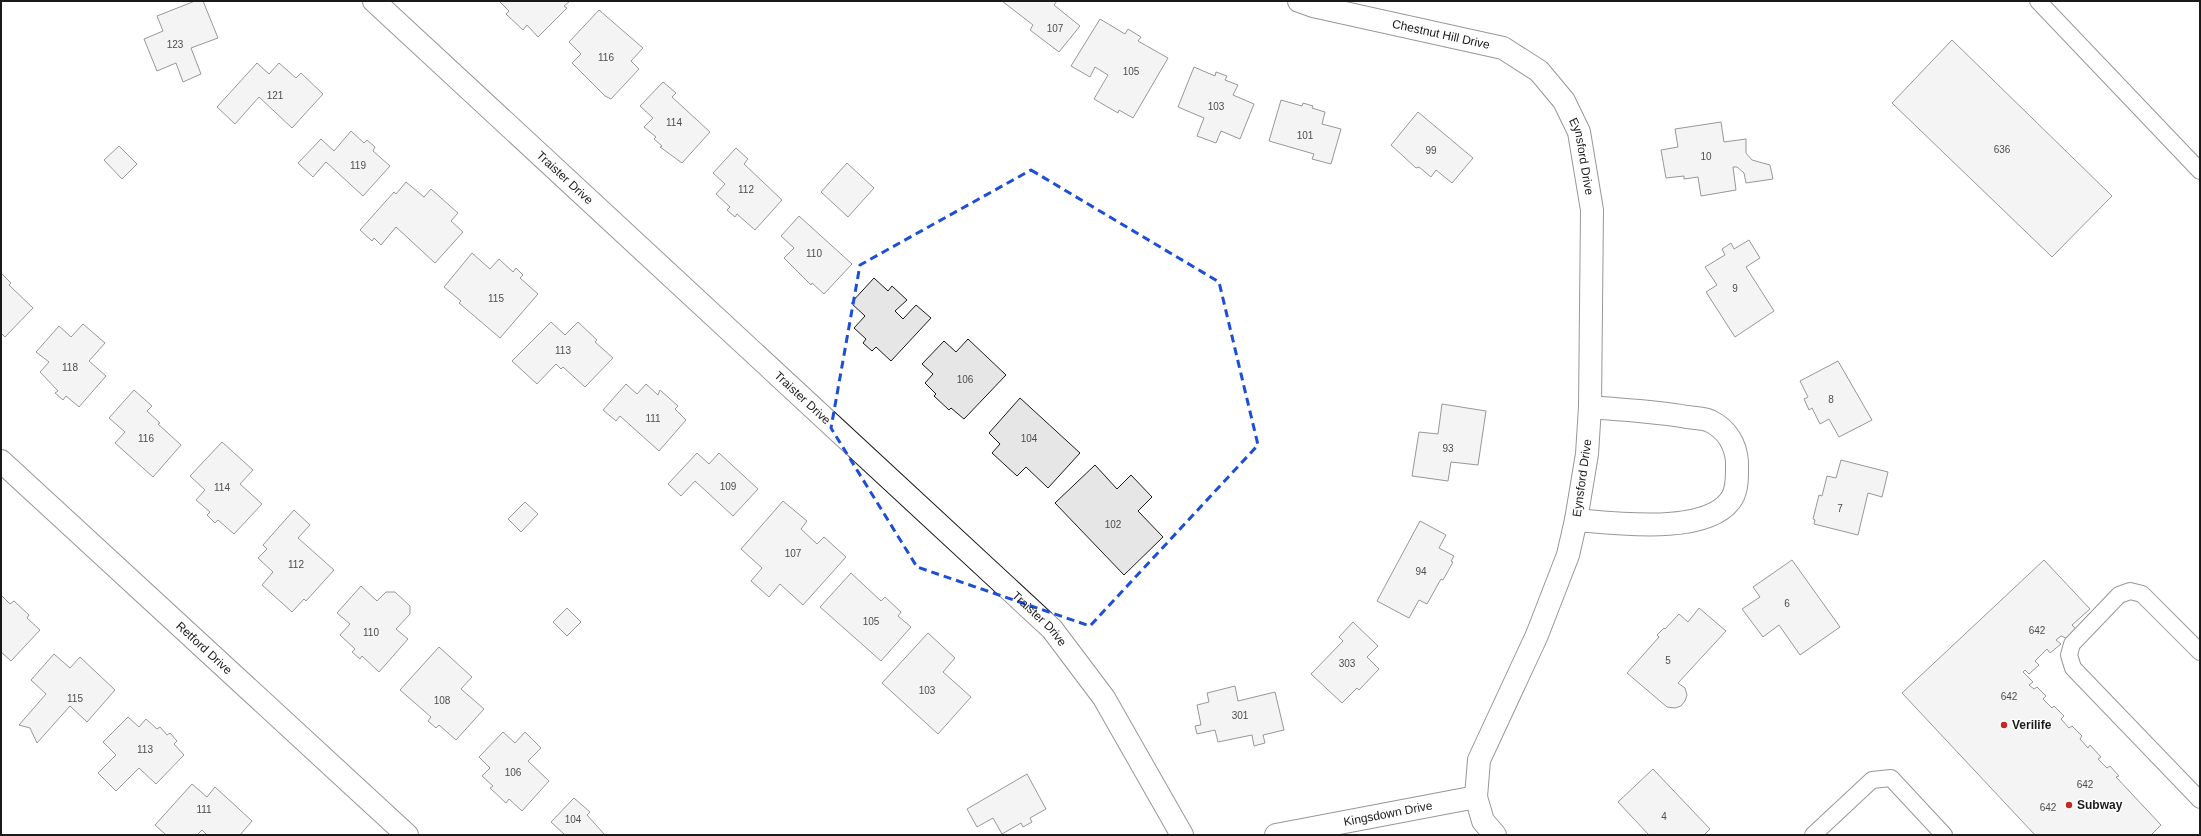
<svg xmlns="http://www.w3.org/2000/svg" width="2201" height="836" viewBox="0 0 2201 836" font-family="Arial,sans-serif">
<rect width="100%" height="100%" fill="#fff"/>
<path fill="#e6e6e6" stroke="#1a1a1a" d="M195,1H203L218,38L191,48L201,74L183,82L176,63L157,71L144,39L163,31L157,16Z
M499,1H570L564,6L567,8L538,37L527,25L523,30L506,14L509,11Z
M1002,1H1057L1054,5L1080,26L1059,52L1030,30L1033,25Z
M599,10L643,48L631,61L639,69L611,99L605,96L572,63L581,54L569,42Z
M1100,19L1125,34L1128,29L1141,37L1138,41L1168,58L1133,118L1119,110L1118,113L1094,99L1108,75L1095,67L1090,77L1071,66Z
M1952,40L2112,196L2052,257L1892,103Z
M257,63L269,74L279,63L296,78L301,73L323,94L292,128L259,97L235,124L217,107Z
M1194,67L1215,76L1216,72L1227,76L1225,80L1238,85L1233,95L1254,104L1240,139L1221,131L1216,143L1197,136L1204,118L1178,107Z
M663,82L676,93L672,97L710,132L682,163L660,147L662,146L654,139L656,137L644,127L653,118L640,106Z
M1281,100L1302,106L1303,103L1313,106L1312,108L1325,112L1322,124L1341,129L1331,164L1312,159L1314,154L1269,141Z
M1418,112L1473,158L1452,183L1436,170L1431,177L1419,167L1416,168L1391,145Z
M1721,122L1724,142L1746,139V153L1752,160L1770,165L1773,179L1746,183L1744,173L1737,167H1733L1736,190L1701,196L1698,177L1684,179V176L1666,178L1661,150L1678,147L1675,129Z
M351,131L364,143L367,140L375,147L373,151L390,166L363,196L326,162L313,177L298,163L321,139L334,151Z
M119,146L137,164L122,179L104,160Z
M736,148L748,159L744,164L782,200L755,230L737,214L735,217L727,210L730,207L716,194L725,184L713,173Z
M847,163L874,188L848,217L821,192Z
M406,182L424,197L431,189L458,213L451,221L463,232L435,263L396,227L381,245L374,238L372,241L360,230L394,192L396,194Z
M799,216L852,264L824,294L812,283L811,285L784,258L794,248L781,236Z
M1749,240L1760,258L1746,267L1774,311L1735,337L1706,292L1717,285L1705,267L1725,255L1722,249L1731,243L1734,249Z
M472,253L490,269L499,259L513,272L516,268L523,275L520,278L538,294L500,338L459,303L461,301L444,287Z
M1,273L11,283L9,285L33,308L5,337L1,333Z
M874,278L888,291L892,286L907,300L895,311L903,319L916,305L931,318L891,361L876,347L872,351L863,343L866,339L854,328L865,316L851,303Z
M551,322L565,335L578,322L597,340L595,342L613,358L585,387L563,367L561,369L556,364L537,384L512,361Z
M83,324L105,343L89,361L106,376L79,407L66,396L63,400L55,393L58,391L40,372L49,362L36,352L59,326L71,337Z
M968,339L1006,375L964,419L951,408L949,410L934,396L936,394L925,383L933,374L922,364L944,341L956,352Z
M1838,361L1872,420L1839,437L1829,419L1820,424L1812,408L1809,410L1804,399L1808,397L1800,381Z
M626,384L637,394L646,384L658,395L660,390L678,406L675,409L686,420L659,451L620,416L616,421L603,410Z
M134,390L152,406L147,411L160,423L158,424L181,445L153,477L115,443L125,432L109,418Z
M1020,398L1080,453L1048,488L1026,467L1017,476L992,453L1000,444L989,433Z
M1442,404L1486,411L1478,465L1451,462L1448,481L1412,476L1419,432L1438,434Z
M222,442L253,470L240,484L262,504L234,534L218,520L215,523L207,515L210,512L196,500L205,490L190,476Z
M697,453L709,464L719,453L758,489L733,516L695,481L681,496L668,484Z
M1841,460L1888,472L1882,497L1868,493L1858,535L1814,524L1815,520L1813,519L1819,495L1822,496L1827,476L1836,478Z
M1095,465L1117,489L1131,475L1152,497L1138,511L1163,537L1124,575L1055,503Z
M783,501L807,521L801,529L817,544L824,537L846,557L803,605L780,584L769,597L751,581L762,568L741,549Z
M525,502L538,514L521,532L508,519Z
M294,510L310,525L298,538L334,570L306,601L304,599L292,612L262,585L273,572L258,558L267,549L263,545Z
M1420,521L1446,535L1439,548L1454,556L1451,561L1453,562L1443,580L1441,579L1427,604L1419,600L1409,618L1377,601Z
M1792,560L1840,627L1800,655L1779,625L1763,637L1742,609L1760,597L1753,587Z
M2044,560L2090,609L2072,625L2076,629L2066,638L2061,636L2056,640L2061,644L2050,653L2047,649L2035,661L2039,665L2029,674L2025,670L2023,672L2033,682L2029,685L2034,689L2037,687L2046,696L2043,699L2052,708L2054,706L2064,716L2061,719L2069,728L2072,726L2082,736L2080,739L2088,748L2090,745L2101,757L2098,759L2107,768L2110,766L2119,776L2116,777L2161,825L2151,835H2035L1902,693Z
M851,573L881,601L885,597L901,612L898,616L911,627L881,661L820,607Z
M361,586L377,601L386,592H395L410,606V614L396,629L408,639L379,672L362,656L360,659L352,652L355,649L340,635L350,624L337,613Z
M1,595L10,604L14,601L29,615L27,618L40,630L11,661L1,652Z
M567,608L581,622L567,636L553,622Z
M1699,608L1726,631L1678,683L1685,688L1687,695L1685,701L1681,706L1675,708L1667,707L1627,673L1659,637L1657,635L1664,628L1665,629L1679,614L1688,622Z
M1353,622L1378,646L1367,657L1379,669L1359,690L1357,688L1342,703L1311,674L1343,641L1339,637Z
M928,633L955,658L943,672L971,697L938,734L882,683Z
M439,647L472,677L461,689L484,709L456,740L439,725L436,728L428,721L431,717L400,690Z
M54,654L70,668L80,657L115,690L87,722L70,706L37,743L30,728L19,725L46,694L31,680Z
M1235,686L1238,701L1275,692L1284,730L1263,735L1265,743L1254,746L1252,735L1218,742L1215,730L1197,734L1195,726L1201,725L1197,705L1209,702L1207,693Z
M128,717L139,727L146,719L157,729L160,727L167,735L170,733L177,741L174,744L184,755L156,784L139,768L116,791L98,773L116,755L103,742Z
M503,732L515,743L525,732L541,748L528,761L549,781L522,811L509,799L506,803L490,788L493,786L482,776L490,768L479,757Z
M1653,769L1710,829L1704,835H1649L1618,802Z
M1027,774L1046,809L1030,818L1032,822L1023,827L1021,823L1002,834L993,818L977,827L967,809Z
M192,784L207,797L215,787L252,821L240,835H207L202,830L197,835H166L155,825Z
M574,798L590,812L587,815L605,835H565L551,822Z"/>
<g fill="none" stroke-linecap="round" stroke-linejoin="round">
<g stroke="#1a1a1a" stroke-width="18">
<path id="lane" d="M2038,1L2200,171
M2200,652L2142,594L2130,591L2119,595L2072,644L2069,655L2073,668L2200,800
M1813,835L1872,780L1891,778L1944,835"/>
</g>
<g stroke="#1a1a1a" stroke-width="24">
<g id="street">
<path id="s1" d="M374,1L1052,629L1104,698L1182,835"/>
<path id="s2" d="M1299,1L1313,6L1503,48L1539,71L1564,101L1579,132L1592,210L1590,407L1587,454L1576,520L1568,555L1537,635L1479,760L1476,797L1483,821L1495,835"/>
<path id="s3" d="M1,461L407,835"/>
<path d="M1576,520C1614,523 1709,536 1732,498C1738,488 1737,473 1737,462C1736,445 1727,429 1710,421C1704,418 1694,418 1687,417C1655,411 1623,410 1590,407"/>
<path id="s4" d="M1276,835L1476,797"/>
</g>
</g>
<use href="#lane" stroke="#fff" stroke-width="16"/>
<use href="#street" stroke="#fff" stroke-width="22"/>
</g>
<path d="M0 0H2201V836H0ZM1031,170L1219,282L1258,445L1090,626L917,567L831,428L860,265Z" fill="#fff" fill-opacity=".55" fill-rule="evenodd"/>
<path fill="none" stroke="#1d4ed8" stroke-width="3" stroke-dasharray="8 5" stroke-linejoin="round" d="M1031,170L1219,282L1258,445L1090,626L917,567L831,428L860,265Z"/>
<g fill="#c62828" stroke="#fff" stroke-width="1.5">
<circle cx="2004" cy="725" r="4"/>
<circle cx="2069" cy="805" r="4"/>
</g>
<g text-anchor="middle" stroke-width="3" stroke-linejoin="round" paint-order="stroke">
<g font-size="10" fill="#4d4d4d">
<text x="1055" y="32">107</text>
<text x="175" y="48">123</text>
<text x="606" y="61">116</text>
<text x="1131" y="75">105</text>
<text x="275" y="99">121</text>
<text x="1216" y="110">103</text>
<text x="674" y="126">114</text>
<text x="1305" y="139">101</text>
<text x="2002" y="153">636</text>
<text x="1431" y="154">99</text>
<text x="1706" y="160">10</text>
<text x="358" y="169">119</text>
<text x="746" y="193">112</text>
<text x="814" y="257">110</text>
<text x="1735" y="292">9</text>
<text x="496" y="302">115</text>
<text x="563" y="354">113</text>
<text x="70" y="371">118</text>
<text x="965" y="383">106</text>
<text x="1831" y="403">8</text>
<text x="653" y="422">111</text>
<text x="146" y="442">116</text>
<text x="1029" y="442">104</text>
<text x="1448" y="452">93</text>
<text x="728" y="490">109</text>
<text x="222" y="491">114</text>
<text x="1840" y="512">7</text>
<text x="1113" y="528">102</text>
<text x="793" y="557">107</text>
<text x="296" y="568">112</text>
<text x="1421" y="575">94</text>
<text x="1787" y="607">6</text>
<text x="871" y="625">105</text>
<text x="2037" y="634">642</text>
<text x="371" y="636">110</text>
<text x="1668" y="664">5</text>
<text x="1347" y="667">303</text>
<text x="927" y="694">103</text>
<text x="2009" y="700">642</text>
<text x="75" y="702">115</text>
<text x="442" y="704">108</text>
<text x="1240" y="719">301</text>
<text x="145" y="753">113</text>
<text x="513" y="776">106</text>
<text x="2085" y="788">642</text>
<text x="2048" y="811">642</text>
<text x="204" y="813">111</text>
<text x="1664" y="820">4</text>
<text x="573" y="823">104</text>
</g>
<g font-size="12" fill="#1a1a1a" stroke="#fff">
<text dy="4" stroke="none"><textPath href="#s2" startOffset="146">Chestnut Hill Drive</textPath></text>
<text dy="4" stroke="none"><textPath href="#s2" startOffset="350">Eynsford Drive</textPath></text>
<text dy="4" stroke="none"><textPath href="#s1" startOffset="260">Traister Drive</textPath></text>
<text dy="4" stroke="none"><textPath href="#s1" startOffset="584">Traister Drive</textPath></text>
<text transform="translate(1582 478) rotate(-82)" y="4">Eynsford Drive</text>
<text dy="4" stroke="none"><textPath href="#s1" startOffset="908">Traister Drive</textPath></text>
<text dy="4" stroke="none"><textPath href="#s3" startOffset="276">Retford Drive</textPath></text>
<text dy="4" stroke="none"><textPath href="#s4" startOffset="114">Kingsdown Drive</textPath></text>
</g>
<g font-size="12" font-weight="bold" fill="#1a1a1a" stroke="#fff" text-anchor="start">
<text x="2012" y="729">Verilife</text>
<text x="2077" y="809">Subway</text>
</g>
</g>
<rect width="2201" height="836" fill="none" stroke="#1a1a1a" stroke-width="4"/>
</svg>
